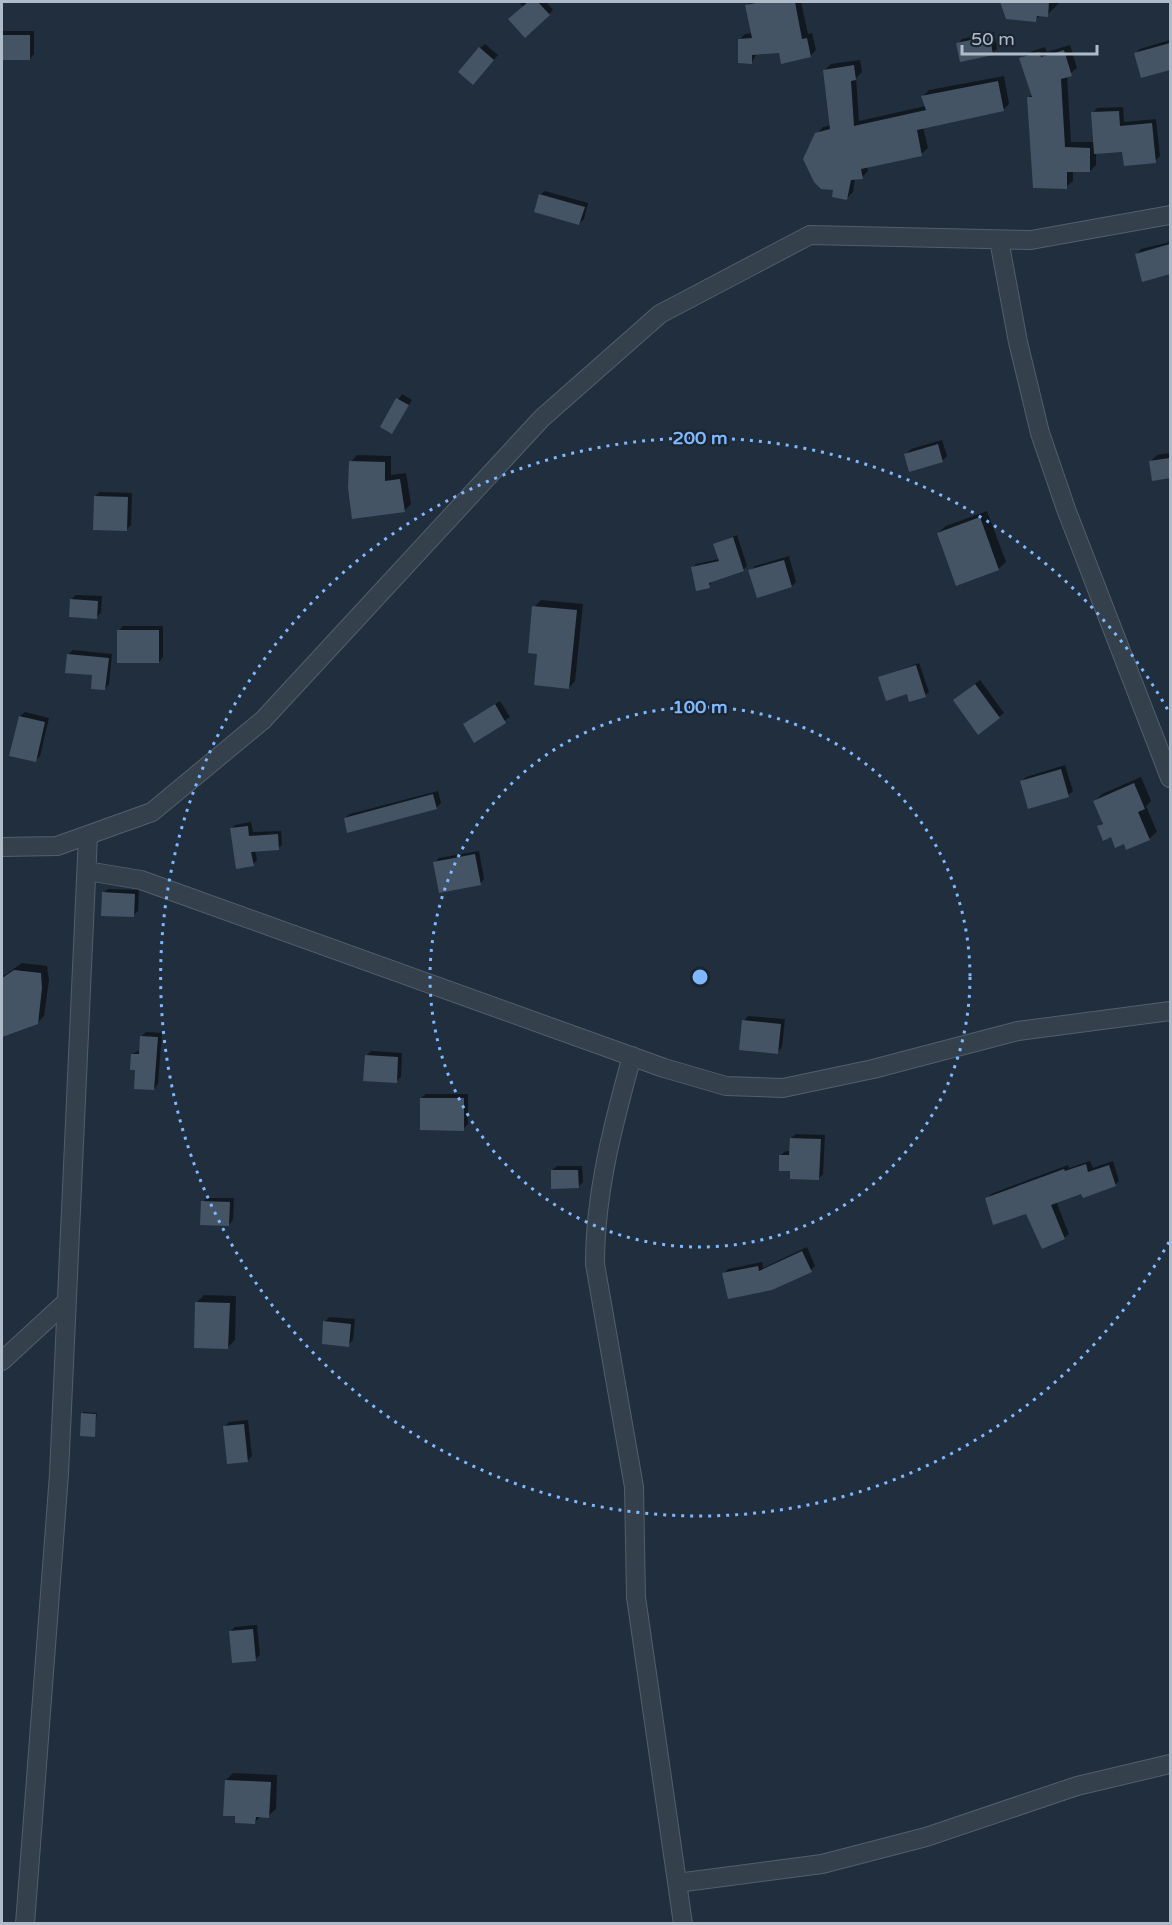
<svg xmlns="http://www.w3.org/2000/svg" width="1172" height="1925" viewBox="0 0 1172 1925" font-family="'Varela Round',sans-serif">
<rect width="100%" height="100%" fill="#212e3d"/>
<path fill="#0007" d="M519,2H546L553,10L549,14L523,7Z
M751,2H801L808,34L812,33L816,50L810,56L780,52L757,53L752,62L740,39L745,34L753,33L747,5Z
M1002,2H1060L1047,15H1041L1035,20L1002,4Z
M2,31H34V54L30,59H2Z
M994,32L997,49L992,53L958,44L962,39Z
M1170,40V69L1142,76L1136,53L1140,49Z
M485,44L498,55L477,78L480,48Z
M1070,45L1077,68L1067,76L1071,142H1095L1093,113L1097,108L1123,107L1124,122L1156,119L1160,156L1155,161L1123,150L1096,152V165L1090,171H1073V181L1066,187L1028,98L1033,93L1021,59L1027,53L1045,47L1047,52Z
M860,60L862,72L856,78L859,121L926,106L923,96L929,90L1004,76L1009,104L1003,110L923,127L928,148L921,154L867,166L868,171L862,177L855,178L853,192L847,198L835,189L817,134L823,127L831,125L825,70L831,64Z
M545,191L588,203L584,219L579,224L540,195Z
M1170,242V273L1144,280L1137,254L1141,249Z
M402,394L412,400L392,432L382,426Z
M942,440L947,456L942,461L906,454L911,449Z
M1170,453V477L1153,479L1151,461L1157,455Z
M357,455L391,456V475L406,473L411,504L404,511L351,462Z
M100,492L132,493L131,525L126,530L95,496Z
M987,511L1006,562L998,569L938,533L946,526Z
M737,535L747,566L743,570L712,580L709,587L693,567L696,564L719,559L715,544Z
M789,556L796,582L792,586L750,571L755,566Z
M76,595L102,596L101,613L96,617L71,599Z
M541,600L583,604L575,681L569,688L539,652L534,607Z
M123,626H163V657L159,662L118,631Z
M73,650L112,654L109,684L105,689L94,674L68,654Z
M919,663L929,692L925,695L880,677Z
M980,680L1004,713L999,717L959,696Z
M500,701L510,717L474,741L465,724Z
M25,712L49,718L40,756L35,761L20,716Z
M1065,765L1073,791L1068,795L1021,782L1026,777Z
M1141,777L1151,801L1146,806L1157,832L1149,839L1124,842L1098,827L1103,822L1095,801L1102,794Z
M438,791L441,803L436,808L345,818L350,814Z
M251,822L253,832L281,831L282,845L278,848L255,850L257,860L253,864L231,829L235,825Z
M479,851L484,879L480,884L435,863L439,858Z
M108,889L139,890L138,911L133,915L103,893Z
M22,963L47,966L49,980L44,1016L37,1023L2,1036V977Z
M748,1016L785,1019L782,1047L778,1052L744,1021Z
M146,1032L162,1033L158,1084L154,1089L137,1068L132,1054L141,1050L142,1036Z
M371,1051L402,1053L401,1077L396,1081L366,1056Z
M426,1094H468V1124L463,1129L421,1098Z
M796,1134L825,1135L823,1174L818,1179L792,1169L781,1155L786,1151H791V1138Z
M1090,1161L1093,1168L1113,1161L1119,1181L1115,1185L1082,1192L1056,1201L1069,1234L1064,1238L1027,1212L986,1199L991,1194L1068,1165L1069,1168Z
M557,1166H582L583,1182L578,1187L552,1170Z
M207,1198H234L233,1220L229,1225L203,1202Z
M807,1247L815,1266L811,1270L724,1274L728,1269L762,1262L763,1268Z
M204,1295L236,1296L235,1340L228,1347L197,1302Z
M329,1317L355,1319L353,1340L348,1345L325,1322Z
M84,1412L97,1413L94,1435L82,1414Z
M248,1420L252,1456L247,1461L225,1426L229,1422Z
M257,1625L260,1655L255,1659L231,1631L235,1627Z
M233,1773L277,1775L276,1809L268,1816H261L255,1822L226,1780Z"/>
<path fill="#445464" d="M528,2H538L550,15L525,38L508,19Z
M761,2H795L802,39L807,38L811,57L781,64L779,53L752,55V64L738,63V39L752,38L745,5Z
M1000,2H1049L1048,17L1037,16L1036,22L1006,19Z
M2,35H30V60H2Z
M990,36L993,55L960,62L956,43Z
M1170,43V70L1141,78L1134,53Z
M479,47L494,60L473,85L458,72Z
M1064,50L1072,76L1061,79L1065,147L1090,148V172H1067V189L1033,188L1027,97H1032L1019,58L1039,52L1041,57Z
M854,65L856,80L851,81L854,126L926,110L921,96L998,81L1004,111L917,130L922,156L861,169L863,179L851,180L847,200L832,197L833,190L821,189L814,182L803,159L815,133L830,129L823,70Z
M1119,111L1120,126L1152,123L1156,163L1124,166L1122,152L1094,154L1091,112Z
M539,194L585,207L579,225L534,212Z
M1170,244V274L1142,282L1135,254Z
M396,398L409,405L392,434L380,427Z
M938,444L943,462L909,472L904,454Z
M1170,458V478L1152,481L1149,461Z
M349,461L385,462V481L400,479L405,512L352,519L348,488Z
M94,496L128,497L127,531L93,530Z
M980,517L999,570L956,586L937,533Z
M733,537L744,571L709,583L710,588L696,591L691,567L719,561L713,544Z
M784,560L792,587L757,598L748,570Z
M70,599L98,601L97,619L69,617Z
M532,606L577,610L569,689L534,685L537,654L528,653Z
M117,630H159V663H117Z
M67,654L109,658L105,690L91,689L92,675L65,673Z
M916,665L926,697L909,702L907,694L886,701L878,677Z
M975,684L1000,718L978,735L953,700Z
M495,704L506,723L474,743L463,724Z
M19,716L45,722L36,762L9,756Z
M1061,769L1069,797L1028,809L1020,781Z
M1134,783L1145,809L1138,812L1150,840L1126,850L1124,844L1115,848L1111,837L1103,841L1097,826L1103,824L1093,801Z
M433,794L437,809L347,833L344,818Z
M248,826L249,836L278,834L279,850L251,852L254,866L236,869L230,828Z
M475,854L481,885L439,893L433,862Z
M102,892L135,894L134,917L101,916Z
M14,970L41,973L42,988L38,1024L2,1037V978Z
M742,1020L781,1024L778,1054L739,1050Z
M140,1036L158,1037L154,1090L134,1089L135,1070H130L131,1054H139Z
M365,1055L398,1057L397,1083L363,1081Z
M420,1098H464V1131L420,1130Z
M790,1138L821,1139L819,1180L790,1179V1171H779V1155H789Z
M1086,1164L1088,1172L1109,1165L1116,1186L1083,1198L1081,1194L1051,1205L1065,1239L1042,1249L1026,1214L993,1225L985,1198L1064,1169L1065,1171Z
M551,1170H578L579,1188L551,1189Z
M201,1201L230,1202L229,1226L200,1225Z
M802,1251L812,1272L772,1290L728,1299L722,1273L758,1266L759,1271Z
M195,1302L230,1303L228,1349L194,1348Z
M323,1321L351,1324L349,1347L322,1344Z
M81,1413L96,1414L95,1437L80,1436Z
M244,1424L248,1462L227,1464L223,1426Z
M253,1629L256,1661L232,1663L229,1631Z
M225,1780L271,1782L269,1818L256,1817L255,1824L235,1823V1816H223Z"/>
<g fill="none" stroke-linecap="round" stroke-linejoin="round">
<g stroke="#535e6b" stroke-width="20">
<path id="street" d="M999,240L1018,342L1040,433L1066,509L1170,778
M2,847L57,846L152,812L263,720L542,418L660,314L810,235L1031,240L1170,215
M87,871L141,880L664,1068L726,1086L783,1088L873,1069L1018,1031L1170,1011
M632,1056C613,1125 595,1193 595,1264L634,1487L636,1597L683,1924
M2,1361L66,1302
M677,1883L822,1864L926,1837L1077,1786L1170,1764
M25,1924L59,1474L88,835"/>
</g>
<use href="#street" stroke="#35404d" stroke-width="18"/>
</g>
<g fill="none" stroke="#7eb8ff" stroke-width="3" stroke-dasharray="3 6">
<circle cx="700" cy="977" r="270"/>
<path d="M1169 1242A539 539 0 1 1 1169 712"/>
</g>
<circle cx="700" cy="977" r="9" fill="#7eb8ff" stroke="#1a2531" stroke-width="3"/>
<g font-size="18" text-anchor="middle" font-weight="bold" fill="#7eb8ff" stroke="#1a2531" stroke-width="4.5" stroke-linejoin="round" paint-order="stroke">
<text x="700" y="444">200 m</text>
<text x="700" y="713">100 m</text>
</g>
<rect width="1172" height="1925" fill="none" stroke="#b0bbc9" stroke-width="6"/>
<path d="M962 45v9h135v-9" fill="none" stroke="#b0bbc9" stroke-width="3"/>
<text x="971" y="45" font-size="18" fill="#b0bbc9" stroke="#1a2531" stroke-width="4.5" paint-order="stroke">50 m</text>
</svg>
